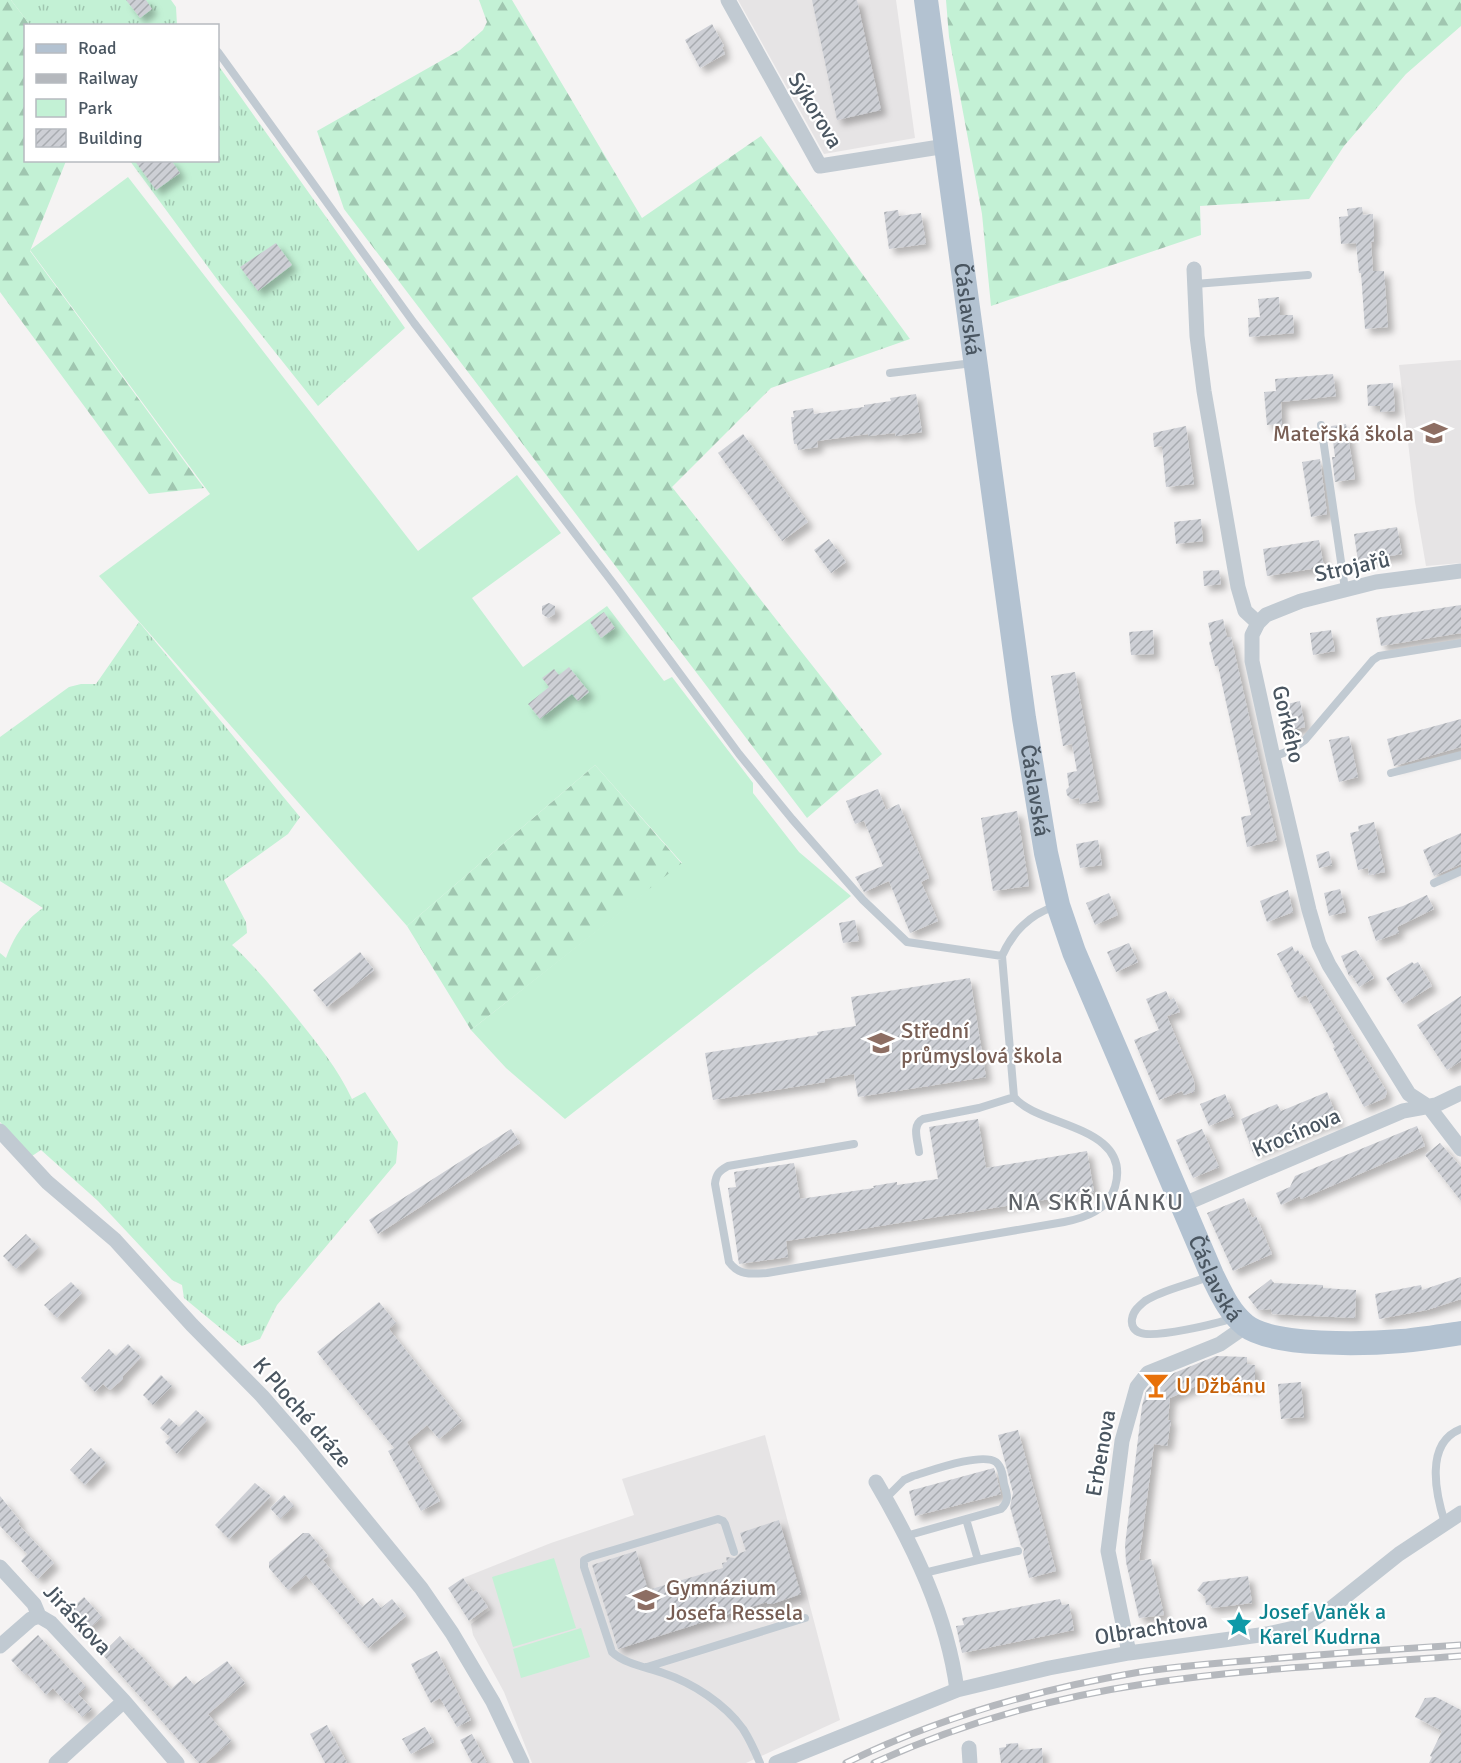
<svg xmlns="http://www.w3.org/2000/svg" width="1461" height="1763" viewBox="0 0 1461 1763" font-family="Signika,sans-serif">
<defs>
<pattern id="grass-tufts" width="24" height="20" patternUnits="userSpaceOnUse" patternTransform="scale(1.5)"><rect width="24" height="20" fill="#c3f1d5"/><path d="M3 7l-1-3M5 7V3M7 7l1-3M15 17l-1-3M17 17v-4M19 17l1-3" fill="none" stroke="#a0c6b0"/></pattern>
<pattern id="forest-firs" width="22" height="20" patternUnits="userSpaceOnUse" patternTransform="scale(1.5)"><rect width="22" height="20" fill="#c3f1d5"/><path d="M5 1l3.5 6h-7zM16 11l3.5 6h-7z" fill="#a0c6b0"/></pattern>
<pattern id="building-hatch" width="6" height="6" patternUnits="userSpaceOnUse" patternTransform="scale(1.5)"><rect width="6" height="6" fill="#cdcfd5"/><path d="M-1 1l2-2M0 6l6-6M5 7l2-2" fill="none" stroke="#a8abb0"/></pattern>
<filter id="shadow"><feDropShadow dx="5.5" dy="5.5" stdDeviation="3" flood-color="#0004"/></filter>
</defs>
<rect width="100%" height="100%" fill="#f5f3f3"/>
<path fill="#e6e4e5" d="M738,0H896L915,138L824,154Z
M1461,360V563L1426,566L1415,502L1399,365Z
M765,1435L840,1720L746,1763H532L504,1692L473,1635L471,1624L490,1610L476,1590L473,1592L463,1578L551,1543L634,1515L622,1479Z"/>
<path fill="url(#grass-tufts)" d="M11,0H171L176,7L177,25H30Z
M218,65L405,328L318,406L219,282L130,161L218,160Z
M139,622L300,817L288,834L224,880L246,922L247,933L232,945C256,967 276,992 297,1018C317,1043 338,1069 352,1099L365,1092L398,1142L396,1163L277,1305L260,1339L242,1346L184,1298L182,1285L172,1280L98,1201L41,1150L32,1156L0,1122V953L6,958C15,935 23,922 43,908L0,881V737L69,687L81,684H96Z"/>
<path fill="url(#forest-firs)" d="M0,0H11L30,25L26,26V160L66,161L30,251L204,488L149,494L0,292Z
M479,0H512L642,218L761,136L910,339L771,388L672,487L882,754L807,818L344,209L317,131L460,50L483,30L487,22Z
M946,0H1461V26L1406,74L1344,146L1309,199L1200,206L1201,235L991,306L982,214L949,37Z
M595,765L682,864L471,1030L407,926Z"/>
<path fill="#c3f1d5" d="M128,177L418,551L517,475L561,533L472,598L523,667L607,606L664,681L672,677L753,783V793L799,852L851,896L565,1119L506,1068L471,1030L682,863L595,765L407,926L99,576L210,494L30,250Z
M554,1558L576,1628L513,1647L492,1577Z
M581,1628L590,1657L521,1678L513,1649Z"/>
<path fill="url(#building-hatch)" filter="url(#shadow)" d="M126,0H146L152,9L140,18Z
M812,0H857L881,110L837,120Z
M712,24L724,46L722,47L725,54L700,68L685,40Z
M134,160H171L180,173L156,190Z
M1362,207L1363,215L1373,214L1374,241L1371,242L1373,271H1384L1388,327L1365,329L1361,273H1359L1356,243L1341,244L1339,217L1348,216L1347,209Z
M898,210L899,216L921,213L926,244L889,249L884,212Z
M276,243L292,265L258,291L240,267Z
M1279,297L1280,315H1293L1294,333L1249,337L1248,318L1260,317L1258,299Z
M1333,374L1336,396L1281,402L1282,424L1267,425L1264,392L1276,391L1275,379Z
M1393,383L1395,411L1380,412V406H1368L1367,385Z
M916,394L922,432L896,436L895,433L868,436V434L817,441L818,447L798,450L797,444H794L791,417H794L793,411L813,408L814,414L864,407V405L891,401L890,398Z
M1346,424L1355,479L1335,482L1332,457H1335L1331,426Z
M1186,426L1194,484L1166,487L1162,446L1154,447L1153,433Z
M743,434L808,522L782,541L718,453Z
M1320,459L1327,514L1311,517L1302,462Z
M1201,519L1203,541L1176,544L1174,522Z
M1397,527L1402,554L1358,561L1354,534Z
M829,539L846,562L831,573L814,550Z
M1319,540L1324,567L1267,576L1263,549Z
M1219,570L1221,584L1204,586L1203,571Z
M549,603L555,606V614L548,618L542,614V606Z
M1461,605V633L1381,646L1376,618Z
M604,612L615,628L601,638L590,622Z
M1223,619L1227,637H1231L1277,840L1247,847L1241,817L1251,815L1218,666H1215L1209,642L1212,641L1208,623Z
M1153,630L1154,654L1131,655L1129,632Z
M1331,630L1335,651L1313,655L1310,633Z
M569,667L589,692L578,701L572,694L540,719L528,704L549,687L542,678L554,669L559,675Z
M1075,672L1099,801L1080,804L1079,798L1071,799L1067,795L1066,790L1069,787L1067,773L1077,771L1072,744L1063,746L1051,676Z
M1300,701L1305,727L1289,731L1283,705Z
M1461,719V747L1394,766L1387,739Z
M1349,736L1358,777L1339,782L1329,740Z
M878,789L886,810L899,804L929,878L921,882L938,921L910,933L889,881L864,892L855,877L883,866L864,821L855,824L846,801Z
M1017,811L1029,886L993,891L981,818Z
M1374,822L1385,872L1369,875L1368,868L1358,870L1350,833L1359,831L1358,826Z
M1461,833V864L1434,876L1423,850Z
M1098,840L1102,865L1080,868L1076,844Z
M1329,851L1332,865L1319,868L1316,855Z
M1340,889L1346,912L1329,916L1324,893Z
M1288,890L1293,912L1267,922L1260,901Z
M1109,893L1118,915L1095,925L1086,903Z
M1427,895L1434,909L1397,927L1399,933L1376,941L1368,917L1403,906Z
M855,920L859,941L843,943L839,923Z
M1129,943L1138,962L1116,972L1107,952Z
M1292,946L1295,952L1298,950L1300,955L1302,954L1387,1092L1385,1098L1364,1107L1333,1048L1335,1047L1306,995L1298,998L1291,986L1293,984L1277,954Z
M1356,950L1374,978L1359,987L1352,975L1349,976L1341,956Z
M360,952L374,970L327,1007L313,990Z
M1412,962L1414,964L1418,962L1432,986L1403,1004L1386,978Z
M970,978L986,1077L858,1097L854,1074L825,1079V1082L713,1100L705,1053L818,1035L817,1032L856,1026L851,997Z
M1166,991L1170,1000L1174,998L1180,1012L1167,1016L1194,1081L1195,1091L1184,1095L1182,1091L1159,1100L1134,1040L1159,1030L1146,999Z
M1461,996V1061L1447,1070L1417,1025Z
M1327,1092L1339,1123L1329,1122L1253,1153L1241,1119L1277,1104L1281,1111Z
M1225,1094L1234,1116L1209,1126L1200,1104Z
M978,1119L986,1168L1087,1151L1094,1192L786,1241L788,1257L739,1264L728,1188L736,1187L734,1172L794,1163L800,1199L874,1188L873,1186L897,1182V1185L938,1179L929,1127Z
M1417,1126L1425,1146L1301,1199L1300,1196L1281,1205L1276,1193L1290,1187L1295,1176Z
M511,1129L520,1143L378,1234L369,1220Z
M1202,1129L1219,1167L1193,1178L1176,1140Z
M1440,1143L1461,1167V1201L1425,1155Z
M1244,1198L1252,1218L1256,1216L1272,1254L1233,1271L1207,1213Z
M26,1234L39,1247L16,1269L3,1256Z
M1461,1277V1299L1427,1310L1379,1319L1375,1294L1421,1285L1422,1290Z
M1271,1279L1274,1283L1323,1285V1288L1356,1290L1355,1318L1272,1314L1271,1309L1258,1310L1248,1297Z
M71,1282L82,1293L57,1318L44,1305Z
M379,1302L396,1323L389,1329L462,1421L439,1439L427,1425L407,1442L440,1501L421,1511L388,1451L394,1448L317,1352Z
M128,1344L141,1357L123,1376V1379L110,1390L103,1384L95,1392L81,1378L109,1349L116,1356Z
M1216,1356L1247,1357V1364L1255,1365V1388L1220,1386V1383L1205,1382L1170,1398L1168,1420H1171L1167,1446L1154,1444L1139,1561L1151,1559L1164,1615L1139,1618L1126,1562L1125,1545L1142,1406L1146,1391L1154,1381Z
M161,1375L172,1386L153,1405L143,1395Z
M1301,1382L1304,1417L1281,1419L1278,1384Z
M196,1410L207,1420L177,1454L165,1442L170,1437L160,1428L169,1418L179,1427Z
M1018,1430L1056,1571L1029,1578L1023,1554L1024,1549L1021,1546L1010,1507L1013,1493L998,1435Z
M91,1448L106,1463L85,1485L70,1470Z
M994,1468L1001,1494L915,1516L909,1491Z
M255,1483L271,1496L229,1539L215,1525Z
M284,1495L294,1506L280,1519L270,1508Z
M0,1496L20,1521L18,1524L54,1563L38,1579L21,1561L27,1554L0,1526Z
M779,1520L801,1594L772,1604H767V1602L618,1649L592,1565L636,1551L648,1590L723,1568L722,1563L727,1562L726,1557L735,1558L740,1553L746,1551L740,1533Z
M303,1533H309L328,1556L323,1560L362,1607L373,1598L381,1608L392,1599L406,1616L368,1648L306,1575L288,1590L269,1568V1562Z
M1248,1576L1252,1603L1212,1608L1211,1605H1206L1205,1597L1197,1590L1203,1582Z
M463,1578L473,1592L476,1590L488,1607L469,1621L448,1588Z
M84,1597L102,1617L91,1627L88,1624L80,1631L66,1614Z
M1060,1599L1062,1605L1069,1604L1074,1630L962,1653L956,1626L964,1625L962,1618Z
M38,1635L86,1687L78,1694L92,1709L82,1717L69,1702L67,1704L53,1688L46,1695L27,1673L25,1675L11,1660Z
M120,1636L132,1650L134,1648L171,1689L186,1676L194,1685L227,1661L245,1683L208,1714L231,1741L205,1763H199L102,1654Z
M437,1651L471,1720L457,1727L440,1698L431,1703L411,1664Z
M1436,1697L1461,1710V1763H1429L1432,1757L1430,1756L1442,1731L1415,1717L1425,1698Z
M327,1725L347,1763H325L310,1734Z
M425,1727L434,1742L411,1754L402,1739Z
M472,1734L487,1763H472L460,1740Z
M1018,1743L1019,1750L1042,1748L1043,1763H1001L999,1748L1006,1747V1744Z"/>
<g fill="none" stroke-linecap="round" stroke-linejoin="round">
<path stroke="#c1cad2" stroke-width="8" d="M218,52L414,323L616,587L739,754L792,819L863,900L907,942L1002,956C1012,933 1030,914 1054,907
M1195,284L1308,275
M890,373L973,363
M1321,425L1345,589
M1273,757L1291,750L1305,740L1373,660L1379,656L1461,643
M1391,773L1461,755
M1434,883L1461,871
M854,1144L728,1166C719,1171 716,1174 715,1184L729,1262C739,1276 752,1274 767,1273L1064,1222C1085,1218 1108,1210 1115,1187C1133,1125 1037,1127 1014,1097L1002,956
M919,1152C918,1141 911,1125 923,1119L979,1108L1014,1097
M1210,1276C1189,1285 1164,1289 1145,1301C1139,1306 1133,1311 1132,1319C1131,1326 1134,1331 1141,1333C1155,1338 1217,1324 1232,1318
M886,1498L904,1480L913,1476C930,1471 981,1452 996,1462C1002,1467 1003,1476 1004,1484C1007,1494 1010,1501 1001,1509L906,1536
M1445,1523C1436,1495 1424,1443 1461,1429
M734,1552L725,1524L723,1521L718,1519L590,1557L584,1560V1567L612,1652C625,1664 646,1667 663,1673C693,1683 725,1704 743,1729C750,1740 755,1751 760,1763
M978,1560L1018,1551
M924,1573L978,1560L966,1519
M647,1667L805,1618"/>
<path stroke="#c1cad2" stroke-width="15" d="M728,0L820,166L946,146
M1194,269L1197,336L1204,391L1238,587L1245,611L1258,623
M1461,571L1376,582L1301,601L1266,615L1258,623L1252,635V661L1273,757L1309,910L1319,944L1329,965L1409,1094L1429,1107L1461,1149
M0,1131L47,1182L115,1240L192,1325L262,1396L302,1442L421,1588L452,1633L493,1702L522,1763
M1182,1205L1403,1111L1436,1105L1461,1093
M876,1482C914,1547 947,1615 957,1690
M0,1567L34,1604L39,1616L51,1623L124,1701L177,1763
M0,1646L31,1619L39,1616
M1129,1653L1108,1551L1122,1441L1137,1387L1148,1373L1220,1344L1246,1326
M969,1748L970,1763
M56,1763L124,1701
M776,1763L957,1690L1049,1668L1129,1653L1267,1634L1303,1626L1330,1609L1399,1554L1461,1513"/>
<path stroke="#b3c2d1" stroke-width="24" id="s1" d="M926,0L1024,718L1046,853L1058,905L1074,952L1212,1275C1221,1293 1229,1312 1245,1325C1272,1347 1366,1344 1402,1341C1422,1339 1441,1336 1461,1333"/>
<g stroke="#b5b8bd" stroke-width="7">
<path id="rail" d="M846,1763C938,1718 1039,1689 1140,1672C1179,1666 1218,1663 1257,1660C1325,1654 1393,1649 1461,1645
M874,1763C959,1724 1051,1698 1144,1684C1249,1668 1355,1664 1461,1656"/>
</g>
<use href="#rail" stroke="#fff" stroke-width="4.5" stroke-dasharray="14" stroke-linecap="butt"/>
</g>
<defs>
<g id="school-bare" transform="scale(2.07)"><path d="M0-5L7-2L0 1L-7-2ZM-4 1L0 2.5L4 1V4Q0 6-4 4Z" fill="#8d6e63" stroke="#fff" stroke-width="2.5" paint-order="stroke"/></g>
<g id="bar-bare" transform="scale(2.07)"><path d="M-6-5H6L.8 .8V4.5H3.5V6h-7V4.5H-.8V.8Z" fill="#e8710a" stroke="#fff" stroke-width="2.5" paint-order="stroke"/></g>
<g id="sight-bare" transform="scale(2.07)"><path d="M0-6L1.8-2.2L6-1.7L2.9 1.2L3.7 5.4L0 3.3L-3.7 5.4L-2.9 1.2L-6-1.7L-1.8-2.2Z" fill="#0f9aa8" stroke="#fff" stroke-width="2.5" paint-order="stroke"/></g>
</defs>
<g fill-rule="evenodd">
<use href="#school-bare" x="1434" y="433"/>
<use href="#school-bare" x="881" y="1043"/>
<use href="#bar-bare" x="1156" y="1385"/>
<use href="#school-bare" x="646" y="1600"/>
<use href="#sight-bare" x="1239" y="1624"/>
</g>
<g text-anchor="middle" stroke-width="4.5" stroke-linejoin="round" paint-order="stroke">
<g font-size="22" fill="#4a5661" stroke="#fff">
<text transform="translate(816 110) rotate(59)" y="8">Sýkorova</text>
<text dy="8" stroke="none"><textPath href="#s1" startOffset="312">Čáslavská</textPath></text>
<text transform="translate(1352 566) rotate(-12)" y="8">Strojařů</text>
<text transform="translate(1289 724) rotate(77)" y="8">Gorkého</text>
<text dy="8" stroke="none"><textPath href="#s1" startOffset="798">Čáslavská</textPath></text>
<text transform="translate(1296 1132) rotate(-23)" y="8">Krocínova</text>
<text dy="8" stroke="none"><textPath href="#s1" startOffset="1320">Čáslavská</textPath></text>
<text transform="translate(303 1412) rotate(49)" y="8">K Ploché dráze</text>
<text transform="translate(1100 1453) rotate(-80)" y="8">Erbenova</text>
<text transform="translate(78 1619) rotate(47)" y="8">Jiráskova</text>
<text transform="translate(1151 1628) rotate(-9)" y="8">Olbrachtova</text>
</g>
<g font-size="22" fill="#785e54" stroke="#fff" text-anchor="start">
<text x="1414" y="441" text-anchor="end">Mateřská škola</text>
<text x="901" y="1038">Střední<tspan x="901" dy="25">průmyslová škola</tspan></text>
<text x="666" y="1595">Gymnázium<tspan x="666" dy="25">Josefa Ressela</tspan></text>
</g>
<g font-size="22" fill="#c56008" stroke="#fff" text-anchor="start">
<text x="1176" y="1393">U Džbánu</text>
</g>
<g font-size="22" fill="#0d838f" stroke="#fff" text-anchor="start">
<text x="1259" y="1619">Josef Vaněk a<tspan x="1259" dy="25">Karel Kudrna</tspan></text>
</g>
<g font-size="24" letter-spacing="1.5" fill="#5f6368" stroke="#fff">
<text x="1096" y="1210">NA SKŘIVÁNKU</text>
</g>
</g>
<rect x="24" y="24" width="195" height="138" fill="#ffffff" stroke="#b7bbc0" stroke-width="1.5"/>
<rect x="36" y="44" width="30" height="9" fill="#b3c2d1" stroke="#b7bbc0" stroke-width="1.5"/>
<text x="78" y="54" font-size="18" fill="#4a5661">Road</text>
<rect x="36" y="74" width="30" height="9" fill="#b5b8bd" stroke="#b7bbc0" stroke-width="1.5"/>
<text x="78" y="84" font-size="18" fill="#4a5661">Railway</text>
<rect x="36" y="99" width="30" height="18" fill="#c3f1d5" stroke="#b7bbc0" stroke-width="1.5"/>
<text x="78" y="114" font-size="18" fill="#4a5661">Park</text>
<rect x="36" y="129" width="30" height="18" fill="url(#building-hatch)" stroke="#b7bbc0" stroke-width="1.5"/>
<text x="78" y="144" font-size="18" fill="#4a5661">Building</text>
</svg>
